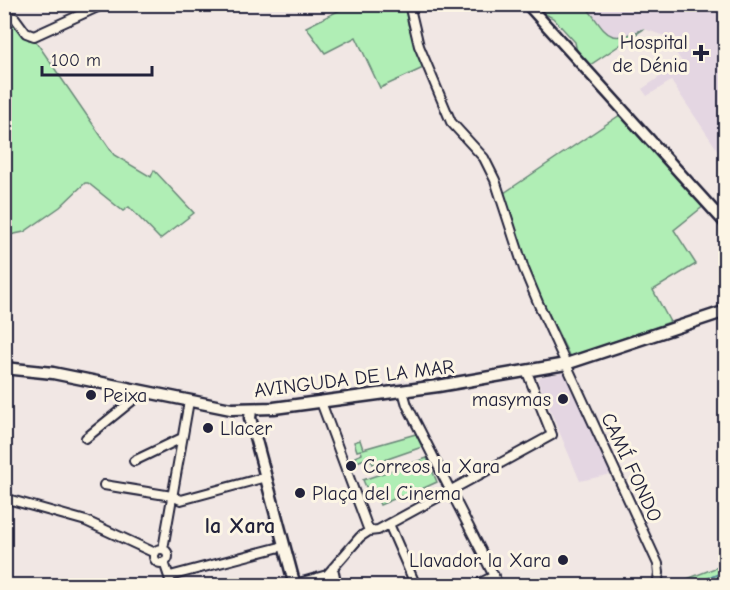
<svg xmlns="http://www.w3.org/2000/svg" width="730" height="590" viewBox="0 0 730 590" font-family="'Comic Neue',sans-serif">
<rect width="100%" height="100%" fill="#f1e7e4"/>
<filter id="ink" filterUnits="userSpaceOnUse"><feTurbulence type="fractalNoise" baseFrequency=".0167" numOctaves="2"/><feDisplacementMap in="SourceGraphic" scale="12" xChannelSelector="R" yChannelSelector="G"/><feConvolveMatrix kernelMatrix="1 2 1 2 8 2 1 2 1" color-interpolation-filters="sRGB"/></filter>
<g filter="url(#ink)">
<path fill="#e4d6e2" d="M537,5H725V161L671,81L647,96L642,89L682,62L665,36L644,29L590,65L577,52L575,42L553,18L545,14Z
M566,372L611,474L580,481L538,381L540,377Z"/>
<path fill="#b0eeb5" stroke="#698878" stroke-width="1.5" d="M343,5H405L408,24L423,68L380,88L356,37L325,53L306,27L344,8Z
M537,5H585C607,33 606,46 644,29L590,65L577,52L575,42L553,18L545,14Z
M4,20L12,22L29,40H35L114,155L151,177L154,170L194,213L160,239L129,207L123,211L88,183H85L60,207L24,232L5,236Z
M620,115L705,205L674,230L696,264L653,290L670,322L570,357L532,279L517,240L504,193Z
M416,434L422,447L373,464L371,460L368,461L367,458L357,462L355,457L362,454L361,450L357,451L354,442L360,440L363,449Z
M427,458L437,482L402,498L401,496L380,505L373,487L367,489L363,480Z
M725,564V576L702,585H672Z"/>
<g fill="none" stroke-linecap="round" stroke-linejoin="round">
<path stroke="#58879a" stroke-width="2" d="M690,586L726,571"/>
<g stroke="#22223b" stroke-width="12">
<path id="minor" d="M409,4L419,46L451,122L484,158L495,180L524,269L539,305L658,564L659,573L657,586
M4,17L15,18L26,33L34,36L104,4
M403,391L407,405L499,586
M321,402L369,531
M86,438L143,392
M134,461L182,438
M104,485L172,496L181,500L266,477
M4,498L86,521L155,553
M389,524L416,586
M163,549L189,401
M154 556a7 7 0 1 1 14 0a7 7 0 1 1-14 0Z
M164,562L172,586
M333,568L337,586
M170,576L284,546
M295,584L327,575L360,537L369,531L378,530L389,524L552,435L527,372
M474,586L494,576"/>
</g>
<g stroke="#22223b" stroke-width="14">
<path id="tertiary" d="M527,4L726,224"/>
</g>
<g stroke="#22223b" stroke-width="15">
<path id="secondary" d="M4,368L53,373L231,409L274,408L438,386L566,364L726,311
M251,410L250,418L295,586"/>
</g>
<use href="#minor" stroke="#fcf5e5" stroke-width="8"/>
<use href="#tertiary" stroke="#fcf5e5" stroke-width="9"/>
<use href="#secondary" stroke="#fcf5e5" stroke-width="10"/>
</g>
</g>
<g fill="#22223b" stroke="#fcf5e5" stroke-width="2">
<path d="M698 44h6v6h6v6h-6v6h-6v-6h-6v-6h6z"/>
<circle cx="91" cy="395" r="6"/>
<circle cx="563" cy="399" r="6"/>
<circle cx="208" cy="428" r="6"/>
<circle cx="351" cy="466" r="6"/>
<circle cx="300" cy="493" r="6"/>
<circle cx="563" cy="560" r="6"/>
</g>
<g text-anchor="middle" stroke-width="6" stroke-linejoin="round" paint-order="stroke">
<g font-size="20" fill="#22223b" stroke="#fcf5e5" text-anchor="start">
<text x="688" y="49" text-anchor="end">Hospital<tspan x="688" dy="23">de Dénia</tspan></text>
<text x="103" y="402">Peixa</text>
<text x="551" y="406" text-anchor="end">masymas</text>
<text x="220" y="435">Llacer</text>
<text x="363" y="473">Correos la Xara</text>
<text x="312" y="500">Plaça del Cinema</text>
<text x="551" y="567" text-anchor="end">Llavador la Xara</text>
</g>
<g font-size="20" fill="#22223b" stroke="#fcf5e5">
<text transform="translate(354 378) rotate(-7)" y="7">AVINGUDA DE LA MAR</text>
<text transform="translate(632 467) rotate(65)" y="7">CAMÍ FONDO</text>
</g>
<g font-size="22" font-weight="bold" fill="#22223b" stroke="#fcf5e5">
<text x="240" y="533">la Xara</text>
</g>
</g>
<rect width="730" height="590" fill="none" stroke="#fcf5e5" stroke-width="24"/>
<rect x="12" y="12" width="706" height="566" fill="none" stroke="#22223b" stroke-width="2" filter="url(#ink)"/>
<path d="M42 66v9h110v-9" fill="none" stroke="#22223b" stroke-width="3"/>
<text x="51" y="66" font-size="18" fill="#22223b" stroke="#fcf5e5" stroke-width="4.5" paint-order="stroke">100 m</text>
</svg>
